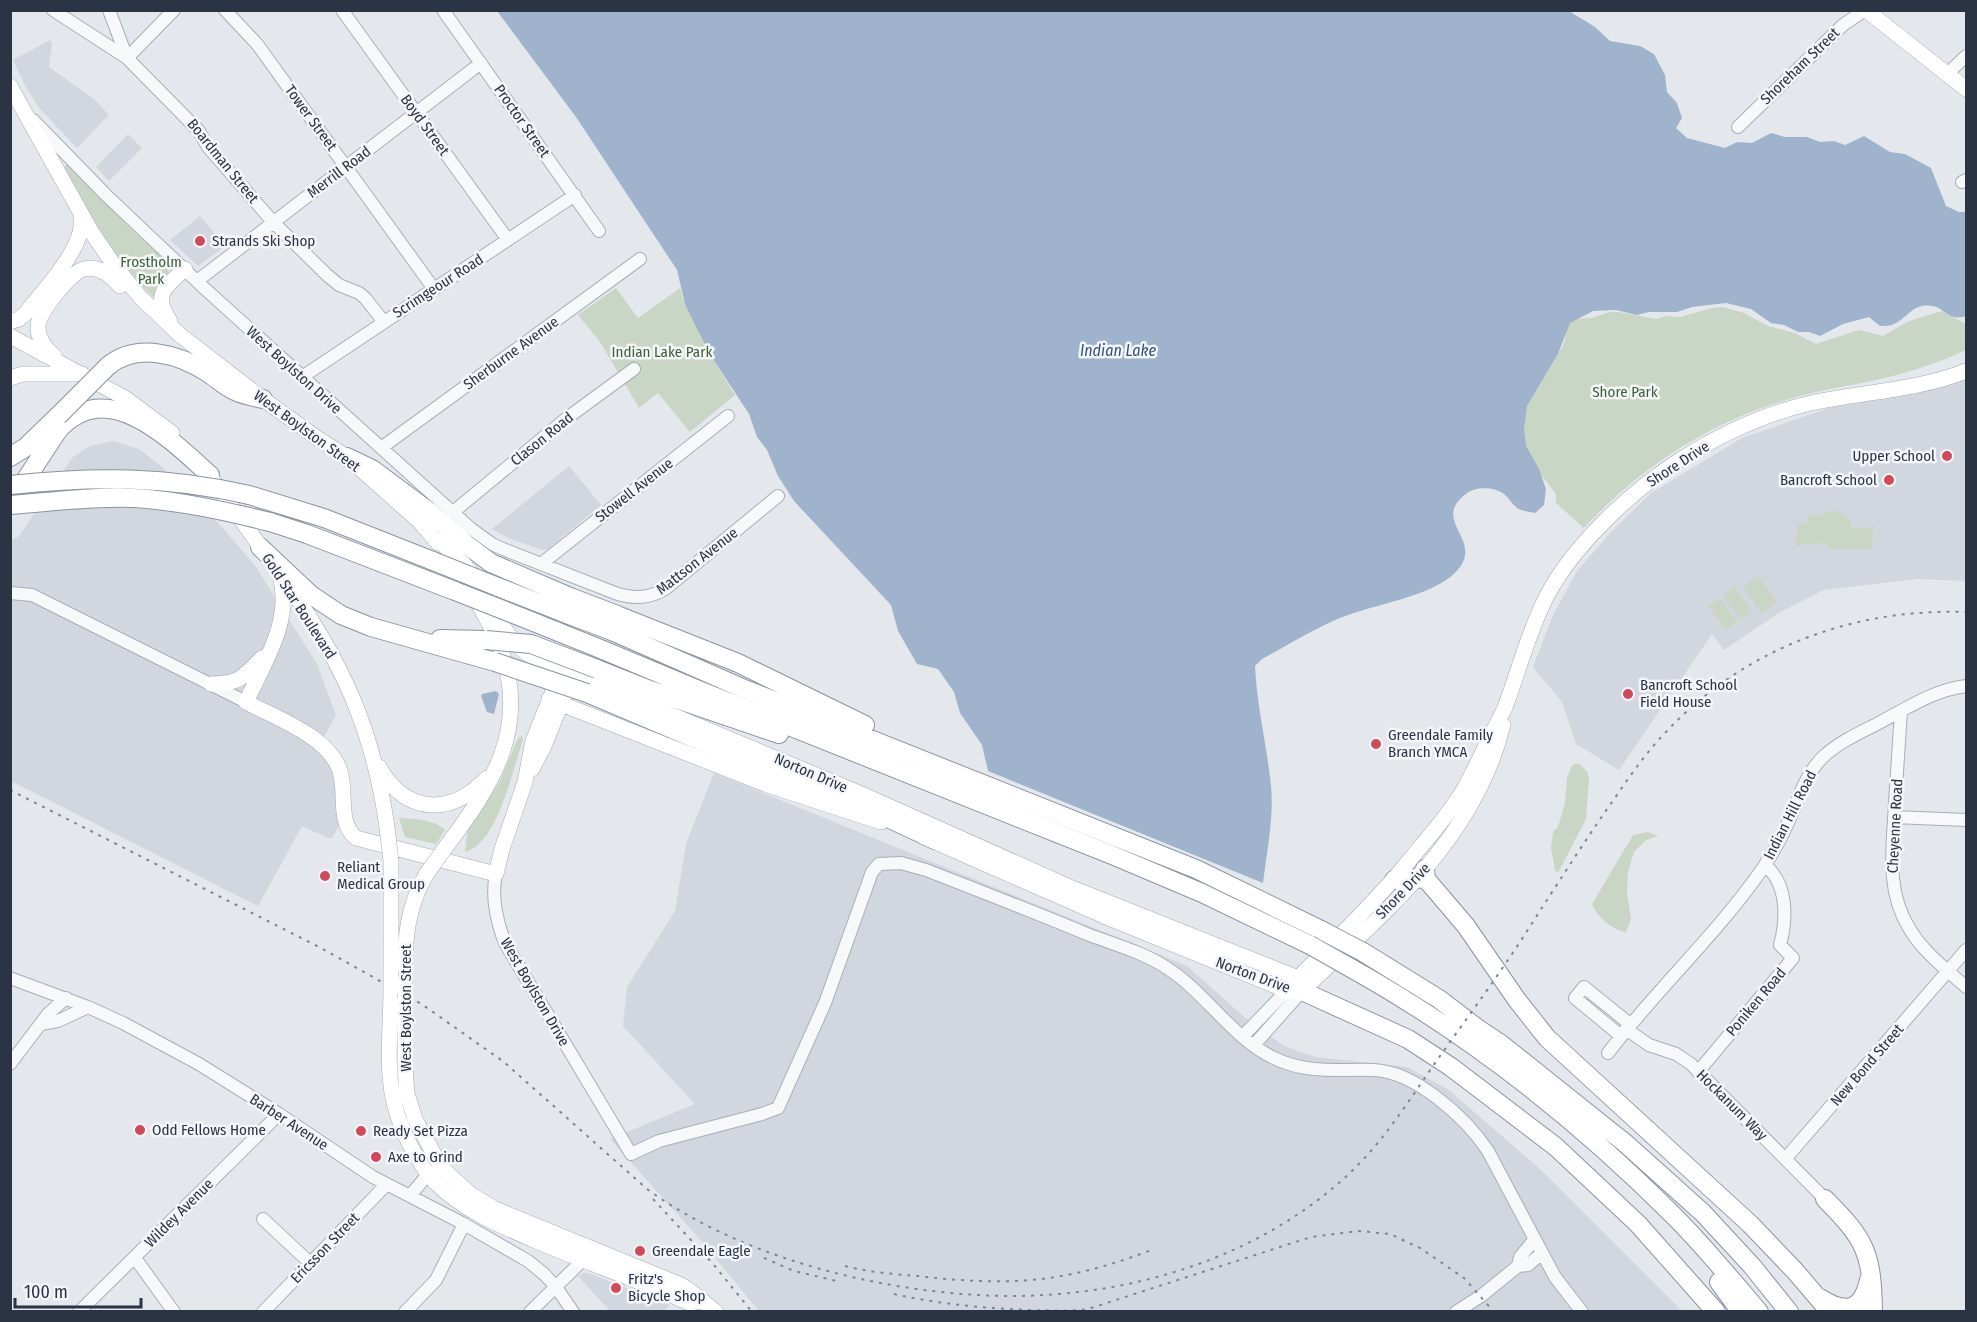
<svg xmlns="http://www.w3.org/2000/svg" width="1977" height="1322" viewBox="0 0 1977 1322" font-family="'Fira Sans Condensed',sans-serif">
<rect width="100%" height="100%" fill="#e4e7ec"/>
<path fill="#d2d6de" d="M50,40L52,44L49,67L95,100L109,115L77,148L39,108L25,85L13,60Z
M128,134L142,148L109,181L96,167Z
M200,216L225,246L198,266L170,240Z
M1966,376V581L1917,579L1823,590L1779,613L1724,650L1712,634L1619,770L1576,744L1562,702L1533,667L1553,615L1577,571L1610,533L1651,493L1742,438L1829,408L1903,394Z
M113,441L139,449L161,466L222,527L256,567L317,664L336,715L318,748L335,769L341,822L332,838H328L302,826L258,906L11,781V541L19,536L73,457L90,446Z
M569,466L601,505L548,549L542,550L508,538L492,529Z
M714,773L1187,966L1242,1015L1284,1046L1315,1057L1407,1067L1449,1090L1541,1170L1682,1311H759L697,1236L610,1139L695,1104L623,1026L627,987L675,911L686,844Z
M583,1273H588L670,1305L664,1311H610L578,1276Z"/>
<path fill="#c9d6c5" d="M68,164L132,230L165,260C174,276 163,286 154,298C115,261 90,214 64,167Z
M616,288L638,318L680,288L683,299L711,356L735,395L690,432L658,393L639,408L600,342L578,315Z
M1723,307L1744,313L1768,326L1795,333L1816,344L1859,330L1883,336L1909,321L1942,311L1966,324V350C1936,364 1904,374 1871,381C1849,386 1826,389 1804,395C1719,416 1643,464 1584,528L1556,503V494L1534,466L1522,438L1526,407L1563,346C1567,336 1565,328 1570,319L1592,318L1609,312H1619L1656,319L1666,316L1680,317L1712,308Z
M1838,511L1851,519V527L1867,529L1873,524L1872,549H1828L1826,543L1795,545L1798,524L1807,523L1808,517L1811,515L1821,516L1825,512Z
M1758,576L1777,602L1762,614L1743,587Z
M1735,587L1752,612L1740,620L1723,596Z
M1720,598L1737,622L1725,630L1708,606Z
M522,736L523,740C513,768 497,845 465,852L467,834L471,824L499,783L518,738Z
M1575,764H1579L1587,771L1589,778L1586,819L1558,873L1555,870L1551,848L1553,832L1558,827L1565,803L1567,778L1572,766Z
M399,818C414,819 434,819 445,830L436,844L405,837Z
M1648,832L1658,836L1646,840L1634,852L1628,872L1627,892L1631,919L1626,932C1613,931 1596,916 1592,904L1633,835Z"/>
<path fill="#9fb4cc" d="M497,11H1569L1595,27L1610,41L1640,46L1654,54L1665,75L1667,92L1677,103L1682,118L1676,128L1687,138L1725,148L1737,142L1752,143L1771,133L1785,137H1807L1820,142L1834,141L1845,145L1864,136L1890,152L1905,154L1931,168L1946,206L1959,212H1966V316C1945,323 1945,302 1922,306C1912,307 1904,320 1894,324C1890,326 1884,326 1880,326L1869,317L1843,324L1820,336L1809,332H1798L1784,325L1771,323L1751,309L1726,303L1692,307L1677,312H1649L1637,315L1616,310L1593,311L1570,323L1558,354L1527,406L1524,429L1526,446L1539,469L1546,489L1544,505L1535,513C1529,512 1522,511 1517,508C1512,504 1509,498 1504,494C1494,487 1476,486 1466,494C1431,520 1481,538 1460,567C1442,594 1377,604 1348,615C1320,625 1288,645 1262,659L1255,666C1257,707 1267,746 1271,786C1274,817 1267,851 1263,883L988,771L982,745L960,713L954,692L938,669L917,664L898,631L891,605L794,501L778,476L767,450L757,437L749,414L711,356L692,319L685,304L677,270L576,117Z
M496,691L499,694L494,714L487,712L481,696L482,694Z"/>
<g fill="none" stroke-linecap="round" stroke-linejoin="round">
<g stroke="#a9aeb7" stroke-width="14">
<path id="minor" d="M53,10L127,58L199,131L208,147L273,222L327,275L339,285L359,293L365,298L384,322
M109,10L127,58L174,10
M225,10L257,44L434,289
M342,10L508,240
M443,10L599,231
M1947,74L1966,56
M33,120L106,195L203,287L470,528L492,544L503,549L615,593C633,599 648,599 665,589L778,496
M1738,127L1843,25L1865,10
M1962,182L1966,180
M197,281L481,63
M302,377L575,195
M381,448L640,259
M452,513L567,418L634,369
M541,564L728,416
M10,593L32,595L246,702
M1901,711C1899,742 1897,772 1895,803C1893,846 1885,889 1909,928C1923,952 1946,969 1966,987
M1894,817L1966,820
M496,874C491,896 497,923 505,943L631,1154L659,1141L762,1114L778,1108L825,1003L872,872L879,864L901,863L926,870C980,891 1034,912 1087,934C1113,944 1143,952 1167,968C1206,993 1232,1038 1274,1058C1306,1074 1339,1069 1373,1070C1415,1071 1466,1118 1488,1151L1555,1277L1582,1312
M10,978L88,1007L123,1023L199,1064L279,1114L373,1177L464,1224L528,1261L544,1274L556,1287L573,1312
M41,1024L58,1021L88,1007
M1626,1029L1649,1045L1676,1054L1691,1064L1825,1199
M1243,1036L1292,985
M1621,1036L1575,998L1584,987L1630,1024
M1254,1045L1302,991
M1608,1053C1657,989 1717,934 1763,868C1775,850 1785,831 1793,811C1801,791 1808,771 1824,756C1838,743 1857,734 1875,725C1904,710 1933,690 1966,686
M10,1064L48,1014L66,998
M1698,1072L1793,958L1780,945C1787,919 1788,884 1765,865
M1786,1158L1966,950
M410,1196L424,1179L435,1172
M263,1219L310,1263
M135,1258L174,1312
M1518,1266L1520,1257L1535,1239
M79,1312L279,1114
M263,1312L387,1184
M405,1312L436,1280L464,1224
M530,1312L583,1260L586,1255
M1456,1312L1481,1296L1518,1266L1528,1265L1542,1253"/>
</g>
<g stroke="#a3abb8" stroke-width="16">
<path id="major" d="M1866,10L1966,89
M10,86L92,233L114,265L140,297L180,335L263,399L317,438L347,457L420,522L438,543
M170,321C152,295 165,287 185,269
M10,322L19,319L26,313C44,289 86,247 81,217
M10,336L125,398L172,433
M54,356C46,349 38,339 38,327C38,317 47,306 53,298C75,269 91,254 120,286
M10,378L23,374H82
M215,483L267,556
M433,537C449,549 465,563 476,579C504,622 506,654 562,669L866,796L1072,888L1298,978L1302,991
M279,573C294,618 265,661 246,702C276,718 325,735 339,768C348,790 336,821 356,838L496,874L502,849L525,782L533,741L553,691
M283,578C341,659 373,728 387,827
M211,684C241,683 242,678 262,658
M549,699L765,784L881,822
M379,767C406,815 451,816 487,778
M532,769L544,746L565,694
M924,837L1104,916L1288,991H1302
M448,844C493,784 529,727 501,650C495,632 485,616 476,600
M391,861V970
M1298,978C1334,942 1371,906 1404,867C1424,842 1446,819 1463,791C1473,773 1482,754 1491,735C1496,725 1502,715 1506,705C1518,672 1527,638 1542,606C1567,550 1632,490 1683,458C1720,435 1764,414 1807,404C1859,392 1916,391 1966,371
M405,980C404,942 407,906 427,873
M391,989C391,1025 386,1064 393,1098C399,1127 416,1162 436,1183C463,1210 499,1225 534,1240C585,1262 639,1280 689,1303L701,1301
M1302,991C1384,912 1474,841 1503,725
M405,998V1068L407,1094L415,1119L441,1167L470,1194L495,1209L681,1285C695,1293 703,1302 716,1312"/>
</g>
<g stroke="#8b94a3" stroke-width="20">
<path id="highway" d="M108,366C137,342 179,354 208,373C217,379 226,387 235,391C243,395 254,397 263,399
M10,457L26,447L58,416
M347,457L372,469L431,513L467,545L491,563L570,597
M249,495L324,518L433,561
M10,504C21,487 32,470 43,453C49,445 54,435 61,427C110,377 172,441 210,475
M270,522L307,534L455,591
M260,547L311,595L341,615L371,627L495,662
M498,587L564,613
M617,615L738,663L865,725
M521,617L556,631
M612,631L742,688L1196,869L1323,931
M440,639L486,640
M603,650L701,691L1112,855L1202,893L1310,945
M597,669L650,690L779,734
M587,693L731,754L843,797L935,840
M1425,869L1426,879L1466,926L1517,1000L1547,1038L1750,1224L1795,1271L1830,1312
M1394,880L1409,878L1426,879
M1363,952L1439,999L1477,1028L1501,1044L1625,1143L1703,1213L1752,1266L1789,1312
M1349,967C1468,1033 1578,1120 1674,1216C1704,1246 1731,1279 1759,1312
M1302,991L1408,1039L1451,1067L1556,1147L1638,1224L1716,1312
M1825,1199C1866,1240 1872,1253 1873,1312
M1719,1282L1741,1312
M1820,1298C1845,1314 1862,1312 1869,1280"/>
</g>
<use href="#minor" stroke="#f7f8fa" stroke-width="12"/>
<use href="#major" stroke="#fff" stroke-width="15"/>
<use href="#highway" stroke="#fff" stroke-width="18"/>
<path stroke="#7d8696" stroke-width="2" stroke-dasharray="3 6" stroke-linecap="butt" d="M10,790L321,948L423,1005L504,1062L647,1189C737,1255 868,1289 978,1295C1112,1303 1259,1263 1356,1167C1389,1134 1413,1094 1440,1056C1470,1014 1501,972 1529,928C1554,889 1579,850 1605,812C1624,785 1642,757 1665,733C1743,649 1852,608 1966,612
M653,1199L714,1265L752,1312
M764,1258L794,1271L841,1282
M845,1266C868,1272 893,1274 917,1276C961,1281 1005,1284 1049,1278C1085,1273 1120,1262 1154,1249
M894,1294C938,1304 983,1308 1027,1310C1048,1310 1067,1312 1088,1309L1311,1237L1359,1231L1390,1234L1420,1248L1464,1278L1494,1312"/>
<g stroke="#a3abb8" stroke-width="16" stroke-linecap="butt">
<path id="major-bridge" d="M387,827L391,861
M427,873L448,844
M405,980V998
M391,989V970"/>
</g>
<g stroke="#8b94a3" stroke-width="20" stroke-linecap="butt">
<path id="highway-bridge" d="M58,416L108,366
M10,485C94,476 167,476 249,495
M10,505C52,502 93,496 134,498C181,501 225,511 270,522
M433,561L498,587
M455,591L521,617
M570,597L617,615
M564,613L612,631
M556,631L603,650
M486,640L531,644L597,669
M495,662L587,693
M1323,931L1363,952
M1310,945L1349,967"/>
</g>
<use href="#major-bridge" stroke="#fff" stroke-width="15"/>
<use href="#highway-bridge" stroke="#fff" stroke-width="18"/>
</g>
<g fill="#d1495b" stroke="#f4f6f9" stroke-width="2">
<circle cx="200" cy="241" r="6"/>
<circle cx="1947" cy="456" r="6"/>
<circle cx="1889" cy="480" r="6"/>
<circle cx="1628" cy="694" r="6"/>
<circle cx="1376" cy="744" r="6"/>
<circle cx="325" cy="876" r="6"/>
<circle cx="140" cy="1130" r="6"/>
<circle cx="361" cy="1131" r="6"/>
<circle cx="376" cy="1157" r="6"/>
<circle cx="640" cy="1251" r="6"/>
<circle cx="616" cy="1288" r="6"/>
</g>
<g text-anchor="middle" stroke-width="5" stroke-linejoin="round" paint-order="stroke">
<g font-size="15" fill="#2b3445" stroke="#f4f6f9">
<text transform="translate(1800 66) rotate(-44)" y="5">Shoreham Street</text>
<text transform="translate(311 118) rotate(54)" y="5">Tower Street</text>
<text transform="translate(522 121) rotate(55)" y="5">Proctor Street</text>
<text transform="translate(425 125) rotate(54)" y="5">Boyd Street</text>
<text transform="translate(223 161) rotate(51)" y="5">Boardman Street</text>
<text transform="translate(339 172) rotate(-37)" y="5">Merrill Road</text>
<text transform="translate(438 286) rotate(-33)" y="5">Scrimgeour Road</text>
<text transform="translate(511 353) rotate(-36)" y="5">Sherburne Avenue</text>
<text transform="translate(294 370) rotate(42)" y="5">West Boylston Drive</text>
<text transform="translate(307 431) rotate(36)" y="5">West Boylston Street</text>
<text transform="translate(542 439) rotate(-39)" y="5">Clason Road</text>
<text transform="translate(1678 464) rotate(-33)" y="5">Shore Drive</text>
<text transform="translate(634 490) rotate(-38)" y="5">Stowell Avenue</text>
<text transform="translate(697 561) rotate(-38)" y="5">Mattson Avenue</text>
<text transform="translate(299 606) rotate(57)" y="5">Gold Star Boulevard</text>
<text transform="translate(811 773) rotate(23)" y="5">Norton Drive</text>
<text transform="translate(1790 815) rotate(-63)" y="5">Indian Hill Road</text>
<text transform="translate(1895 826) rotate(-87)" y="5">Cheyenne Road</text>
<text transform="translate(1403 891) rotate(-46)" y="5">Shore Drive</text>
<text transform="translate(1253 975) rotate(20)" y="5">Norton Drive</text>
<text transform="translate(535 992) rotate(60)" y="5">West Boylston Drive</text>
<text transform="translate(1756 1002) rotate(-50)" y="5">Poniken Road</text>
<text transform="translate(406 1008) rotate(-90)" y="5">West Boylston Street</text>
<text transform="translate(1867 1065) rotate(-49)" y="5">New Bond Street</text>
<text transform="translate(1732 1105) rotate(45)" y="5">Hockanum Way</text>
<text transform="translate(289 1122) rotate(33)" y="5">Barber Avenue</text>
<text transform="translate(179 1213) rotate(-45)" y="5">Wildey Avenue</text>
<text transform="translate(325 1248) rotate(-46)" y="5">Ericsson Street</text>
</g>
<g font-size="15" fill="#2b3445" stroke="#f4f6f9" text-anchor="start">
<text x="212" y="246">Strands Ski Shop</text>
<text x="1935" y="461" text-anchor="end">Upper School</text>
<text x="1877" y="485" text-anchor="end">Bancroft School</text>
<text x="1640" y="690">Bancroft School<tspan x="1640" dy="17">Field House</tspan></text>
<text x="1388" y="740">Greendale Family<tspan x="1388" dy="17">Branch YMCA</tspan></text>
<text x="337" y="872">Reliant<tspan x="337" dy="17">Medical Group</tspan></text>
<text x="152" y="1135">Odd Fellows Home</text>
<text x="373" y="1136">Ready Set Pizza</text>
<text x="388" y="1162">Axe to Grind</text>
<text x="652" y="1256">Greendale Eagle</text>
<text x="628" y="1284">Fritz's<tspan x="628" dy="17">Bicycle Shop</tspan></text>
</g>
<g font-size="15" fill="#3f6138" stroke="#f4f6f9">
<text x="151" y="267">Frostholm<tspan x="151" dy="17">Park</tspan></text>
<text x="662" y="357">Indian Lake Park</text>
<text x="1625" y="397">Shore Park</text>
</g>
<g font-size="16" font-style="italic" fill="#34527a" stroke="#f4f6f9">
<text x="1118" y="356">Indian Lake</text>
</g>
</g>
<rect width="1977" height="1322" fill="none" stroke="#2b3445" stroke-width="24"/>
<path d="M15 1298v9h126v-9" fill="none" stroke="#2b3445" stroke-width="3"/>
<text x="24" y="1298" font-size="18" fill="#2b3445" stroke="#f4f6f9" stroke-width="4.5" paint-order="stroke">100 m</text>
</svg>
